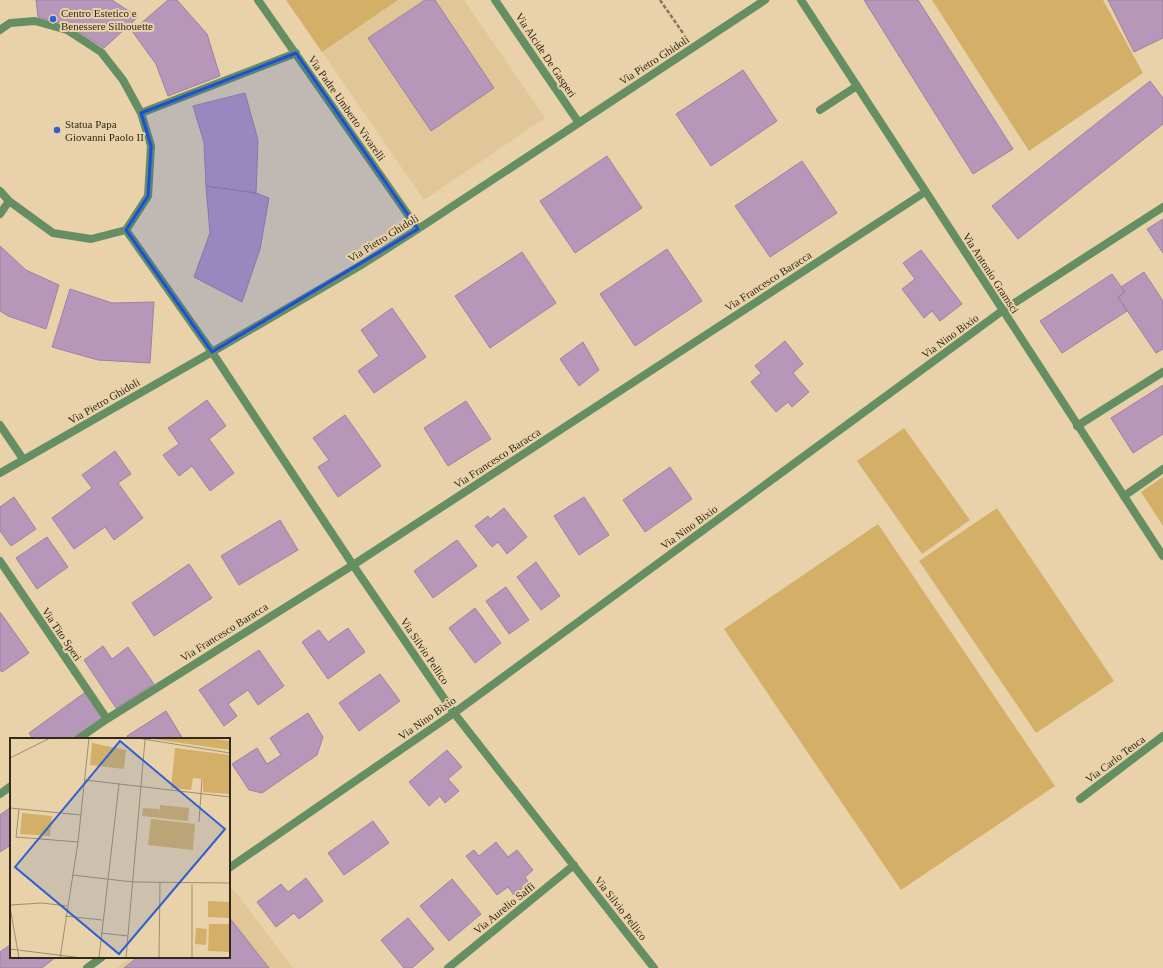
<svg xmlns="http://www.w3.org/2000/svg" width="1163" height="968" viewBox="0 0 1163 968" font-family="Georgia,serif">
<rect width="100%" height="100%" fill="#e9d2a9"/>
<path fill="#e1c797" d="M398,0H464L545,118L424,200L322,52Z
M229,888L236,893L293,968H117L132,957H229Z"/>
<path fill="#d4af67" d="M286,0H398L322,52Z
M932,0H1103L1143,73L1029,151Z
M904,428L970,520L922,554L857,461Z
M1163,477V526L1141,492Z
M997,508L1114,681L1036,733L919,561Z
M878,524L1055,786L901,890L724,629Z"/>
<path fill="#b697b9" stroke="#9f81a2" d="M36,0H112L138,17L104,48L69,26L38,17Z
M168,0H177L207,34L220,76L168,96L156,64L132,31Z
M425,0H435L494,88L431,131L368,38Z
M864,0H918L1013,149L973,174Z
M1108,0H1163V38L1134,52Z
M743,70L777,121L711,166L676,114Z
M1150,81L1163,98V124L1018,239L992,206Z
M245,93L258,140L256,193L206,186L204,142L193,106Z
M607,156L642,208L575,253L540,201Z
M802,161L837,213L770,257L735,206Z
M206,186L256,193L269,198L260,249L242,302L194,277L210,233Z
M1163,219V253L1147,229Z
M0,246L26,270L59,285L46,329L8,316L0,311Z
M667,249L702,301L635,346L600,294Z
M921,250L962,304L940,321L932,311L924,318L902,289L915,279L903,263Z
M522,252L556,303L490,348L455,296Z
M1144,272L1163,301V349L1156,353L1118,297L1125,292L1121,287Z
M1112,274L1125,292L1118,297L1127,311L1062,353L1040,321Z
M70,289L112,303L154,302L150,363L98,360L52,347Z
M392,308L426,357L374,393L358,371L379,356L361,330Z
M785,341L803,364L793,373L809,392L792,407L788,402L776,412L751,382L761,373L755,366Z
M583,342L599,370L579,386L560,359Z
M1163,385V434L1133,453L1111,418Z
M207,400L226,426L209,439L234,473L210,491L192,466L179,476L163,455L179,444L168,428Z
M466,401L491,439L448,466L424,428Z
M345,415L381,466L338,497L318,467L329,460L313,438Z
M115,451L131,474L118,483L143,518L114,540L105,527L74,549L52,518L92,488L82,475Z
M670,467L692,499L645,532L623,500Z
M14,497L36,529L11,546L0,531V507Z
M584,497L609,535L579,555L554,516Z
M504,508L527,537L507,554L498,542L492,547L475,526L488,516L490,519Z
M280,520L298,550L239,585L221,556Z
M47,537L68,567L37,589L16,558Z
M457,540L477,566L433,598L414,571Z
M536,562L560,596L541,610L517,577Z
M189,564L212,598L154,636L132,603Z
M506,587L529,620L509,634L486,601Z
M475,608L501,643L475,663L449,628Z
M0,612L29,653L2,672L0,670Z
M348,628L365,652L328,679L302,642L319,630L328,642Z
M103,646L112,659L128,647L154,684L116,708L84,660Z
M259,650L284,686L258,705L248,690L228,704L237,716L224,726L199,690Z
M380,674L400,701L359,731L339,703Z
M87,691L107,719L78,739H33L29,733Z
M166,711L183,739H129L127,736Z
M308,713L323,737L317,755L262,793L249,790L232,764L257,748L267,764L281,755L270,738Z
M447,750L462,767L448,779L459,791L445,803L440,796L429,806L409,782Z
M11,807V845L0,852V815Z
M373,821L389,843L344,875L328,853Z
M496,842L508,857L517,850L533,870L525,877L529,883L514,895L508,887L497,895L466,856L474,850L479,856Z
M306,878L323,901L299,919L294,913L276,927L257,902L281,884L288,892Z
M452,879L481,914L449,941L420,906Z
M229,917L269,968H124L138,957H229Z
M408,918L434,949L412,968H404L381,940Z
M11,944V957H56L42,968H0V952Z"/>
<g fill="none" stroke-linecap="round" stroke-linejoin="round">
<path stroke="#85765b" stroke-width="2.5" stroke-dasharray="4 2" stroke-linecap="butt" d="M660,0L685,36"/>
<path stroke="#658f62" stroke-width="8" d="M820,110L857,86
M1077,426L1163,372
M1124,496L1163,469"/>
<path stroke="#658f62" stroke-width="8" d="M258,0L418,229
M495,0L579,123
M801,0L1163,556
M0,30L10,23L35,21L67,30L101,52L123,80L141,113
M296,53L141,113L151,146L148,196L126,230L212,352L353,565L454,713L654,968
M0,191L9,201
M0,214L9,201L53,233L91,239L126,230
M0,425L23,459
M0,473L212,352L363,264L418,229L765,0
M0,561L107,719
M78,739L107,719L353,565L925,192
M0,794L11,786
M1080,799L1163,736
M229,868L454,713L1002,311L1163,207
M87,968L102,957
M448,968L574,865"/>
</g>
<path fill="#1d4ed8" fill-opacity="0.2" stroke="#1d4ed8" stroke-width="3" stroke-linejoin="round" d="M296,53L418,229L212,352L126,230L148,196L151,146L141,113Z"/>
<g fill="#2f62d1" stroke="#e9d2a9" stroke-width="1.5">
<circle cx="53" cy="19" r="4"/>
<circle cx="57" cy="130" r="4"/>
</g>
<g text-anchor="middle" stroke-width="4" stroke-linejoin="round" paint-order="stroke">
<g font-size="11" fill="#312919" stroke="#e9d2a9" text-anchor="start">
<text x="61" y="17">Centro Estetico e<tspan x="61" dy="13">Benessere Silhouette</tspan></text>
<text x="65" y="128">Statua Papa<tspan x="65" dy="13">Giovanni Paolo II</tspan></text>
</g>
<g font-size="11" fill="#312919" stroke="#e9d2a9">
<text transform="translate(546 55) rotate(56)" y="4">Via Alcide De Gasperi</text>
<text transform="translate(654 60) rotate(-33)" y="4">Via Pietro Ghidoli</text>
<text transform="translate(347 108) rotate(55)" y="4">Via Padre Umberto Vivarelli</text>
<text transform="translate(383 238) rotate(-32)" y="4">Via Pietro Ghidoli</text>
<text transform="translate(991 273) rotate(57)" y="4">Via Antonio Gramsci</text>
<text transform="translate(768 281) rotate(-33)" y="4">Via Francesco Baracca</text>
<text transform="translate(950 336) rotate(-36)" y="4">Via Nino Bixio</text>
<text transform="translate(104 401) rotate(-30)" y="4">Via Pietro Ghidoli</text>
<text transform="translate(497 458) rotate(-33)" y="4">Via Francesco Baracca</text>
<text transform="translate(689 527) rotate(-36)" y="4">Via Nino Bixio</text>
<text transform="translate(224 632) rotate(-32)" y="4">Via Francesco Baracca</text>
<text transform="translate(62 634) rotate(56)" y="4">Via Tito Speri</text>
<text transform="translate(425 651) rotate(56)" y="4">Via Silvio Pellico</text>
<text transform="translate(427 718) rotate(-35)" y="4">Via Nino Bixio</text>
<text transform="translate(1115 759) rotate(-37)" y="4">Via Carlo Tenca</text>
<text transform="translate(504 908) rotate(-39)" y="4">Via Aurelio Saffi</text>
<text transform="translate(621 908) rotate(52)" y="4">Via Silvio Pellico</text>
</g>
</g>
<g transform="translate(10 738)">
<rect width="220" height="220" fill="#e9d2a9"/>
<path d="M197,0L220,3V12L143,1ZM82,5L116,12L114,31L80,27ZM165,10L220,17V56L193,54V41L183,40L181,52L161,50ZM150,67L179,70L178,83L132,78L133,70L149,71V77ZM12,75L42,78L40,98L10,96ZM141,81L185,86L183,112L138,107ZM198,163L220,164V180L198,179ZM199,186H220V214L198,213ZM186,190L197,191L196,207L185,206Z" fill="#d4af67"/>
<path fill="none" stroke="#9f8e6f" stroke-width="1" d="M127,0L220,15M0,20L40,0M75,42L220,59M0,70L71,77M9,71L6,99L68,104M189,84L192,41M62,137L123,144L220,145M0,167L32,165L57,168M0,169L9,220M55,178L92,182M91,195L118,198M0,211L72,220M50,220L68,104L79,0M89,220L109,46M116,220L135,2M149,220L150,145M182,220V146"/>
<path fill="#2f62d1" fill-opacity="0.15" stroke="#2f62d1" stroke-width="2" d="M110,3L215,91L109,216L5,129Z"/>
<rect width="220" height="220" fill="none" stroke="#312919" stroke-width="2"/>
</g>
</svg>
